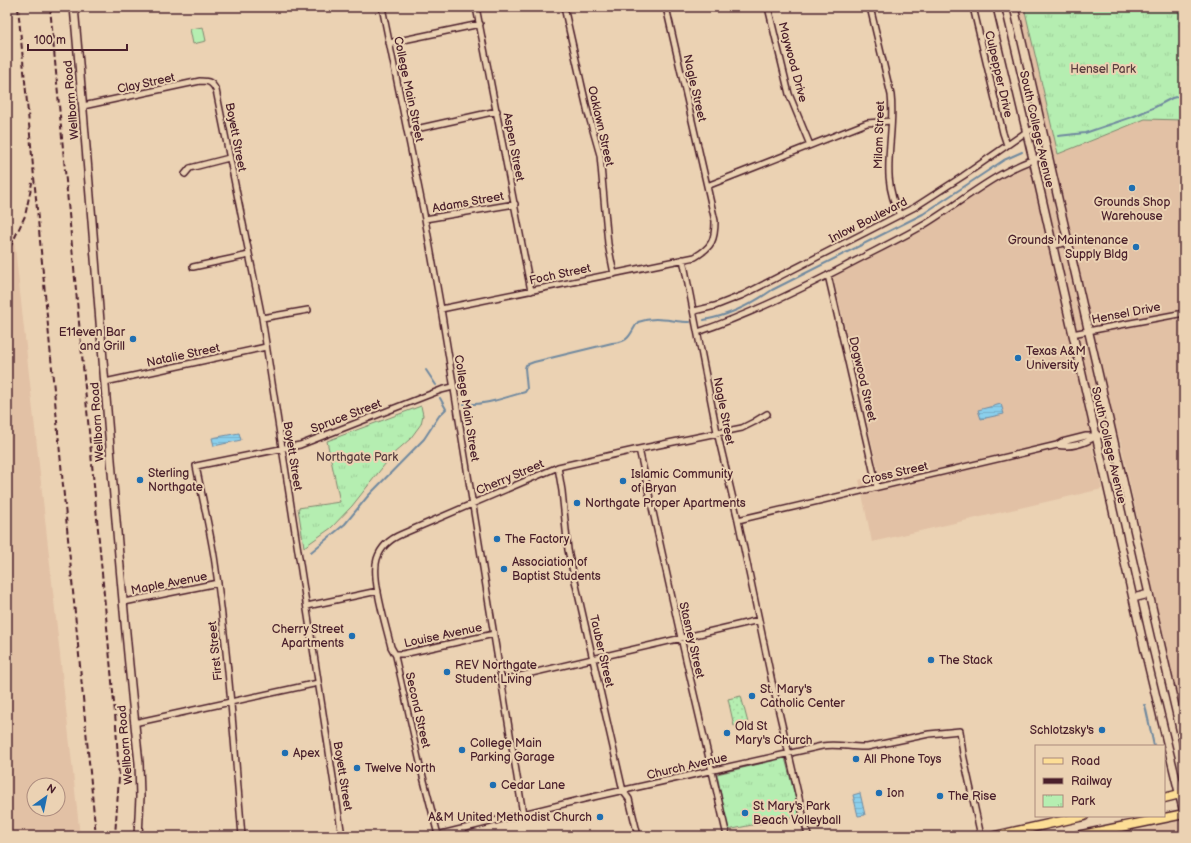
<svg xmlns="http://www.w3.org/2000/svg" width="1191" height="843" viewBox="0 0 1191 843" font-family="'Balsamiq Sans',sans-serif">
<defs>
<pattern id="park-tufts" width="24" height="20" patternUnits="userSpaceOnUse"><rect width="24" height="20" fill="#b5eeb1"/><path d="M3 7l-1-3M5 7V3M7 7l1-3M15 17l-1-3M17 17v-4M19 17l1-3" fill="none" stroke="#9dcc98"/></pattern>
<pattern id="garden-dots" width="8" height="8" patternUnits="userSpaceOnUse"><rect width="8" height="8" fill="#b5eeb1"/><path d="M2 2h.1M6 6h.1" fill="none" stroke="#9dcc98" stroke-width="1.8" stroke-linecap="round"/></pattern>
<pattern id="water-rules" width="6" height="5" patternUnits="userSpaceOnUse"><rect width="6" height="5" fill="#8acfec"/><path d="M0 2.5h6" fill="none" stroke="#79b1cb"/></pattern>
</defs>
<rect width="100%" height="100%" fill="#ebd2b3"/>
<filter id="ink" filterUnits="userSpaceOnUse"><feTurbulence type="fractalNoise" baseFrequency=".025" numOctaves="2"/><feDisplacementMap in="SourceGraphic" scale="8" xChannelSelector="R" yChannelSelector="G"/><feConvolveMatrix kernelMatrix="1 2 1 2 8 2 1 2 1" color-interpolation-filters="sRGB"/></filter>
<g filter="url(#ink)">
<path fill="#e2c1a5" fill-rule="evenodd" d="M1019,7H1184V730L1120,439L1092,446L1102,489L872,542L859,480L879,474L833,276L906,238L1002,177L1026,167L1053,161Z
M7,175L80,836H7ZM34,785H58V809H34Z
M1184,820V836H1108L1132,832Z"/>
<path fill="#b5eeb1" stroke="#80866e" d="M203,27L206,41L193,44L190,29Z"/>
<path fill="url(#park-tufts)" stroke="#80866e" d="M1024,7H1184V119L1182,120L1145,119L1058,154Z
M421,406L423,415L421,424L410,439L393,454L352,506L331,528L304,547L298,508L340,502L327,441Z
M785,758L800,815L728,830L717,774Z"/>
<path fill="url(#garden-dots)" stroke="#80866e" d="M741,696L748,723L734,726L728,699Z"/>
<path fill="url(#water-rules)" stroke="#70899f" d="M1001,404L1004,414L981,419L978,410Z
M239,433L241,440L214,446L212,438Z
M860,793L865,815L858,816L853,795Z"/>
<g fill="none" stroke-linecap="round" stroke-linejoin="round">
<path stroke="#70899f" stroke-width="2" d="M1058,136L1085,133L1132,117L1155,107L1172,98L1184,95
M704,320C728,316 752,304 772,290L923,214L1004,160L1022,152
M426,370L436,385
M464,404C484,406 506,397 525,392L527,389L525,368L526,365L534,362L612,343C631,342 629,334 638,322C657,315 672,322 690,322
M311,552L345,524L368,496L424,439L439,416L446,409L440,398
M1144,705H1145L1154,746"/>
<g stroke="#4a1f2b" stroke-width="7">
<path id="pedestrian" d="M395,654L421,769"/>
</g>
<g stroke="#4a1f2b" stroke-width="8">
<path id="minor" d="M382,7L425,219L441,309L523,814
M476,7L531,291
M564,7L588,113L600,155L608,244L614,274
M768,7L789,94L810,145
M870,7L891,95C896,136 878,176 900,215
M973,7L1003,133L1007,145
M389,43L480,24
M83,106L200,81C209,81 212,82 216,90L262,318L342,836
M407,131L497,111
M185,174L190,168L229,158
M707,186L867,123L891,121
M425,219L515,204
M683,259L717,432L738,520L772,682L808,836
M193,267L249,255
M828,275L877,487
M441,309L695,257C712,247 715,240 715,221L666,7
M694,311L715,306L743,295L915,207L963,176L1019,137L1026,132L1042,126
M262,318L308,310
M698,332C748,315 795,292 842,268C868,254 896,241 922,226C964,201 1000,167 1048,155
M1072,334L1184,313
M105,382L266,347
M1057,445C1070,448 1085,444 1096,436
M639,449L681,638L727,836
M558,467L562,491L568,550L623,791L629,799L638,836
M738,520L1057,445L1062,442L1086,436H1096L1112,433
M124,602L218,583
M307,606L378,591
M494,634L403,654H395L391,647C386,626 371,578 377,559C381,546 390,539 402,534L558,467L639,449L742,428L754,422L767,414
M502,680L759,620
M134,723L318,683
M421,769L438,835
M242,836C234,742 228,648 214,556C209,526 202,496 196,466L300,445L441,390L453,387
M433,836L584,799L822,746C837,743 852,748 867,747L929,734L960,731L963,754L981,836"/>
</g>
<g stroke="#4a1f2b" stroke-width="10">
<path id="secondary" d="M74,7C97,259 112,512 139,763L140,797L138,836
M997,7L1033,159L1145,651L1184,813
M1014,7L1184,746
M1052,245L1068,241
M1133,598L1149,594"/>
</g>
<g stroke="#4a1f2b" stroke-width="11">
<path id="primary" d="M1164,798L1184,793
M995,836L1084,816
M1077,836L1184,814"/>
</g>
<use href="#pedestrian" stroke="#ebd2b3" stroke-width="4"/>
<use href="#minor" stroke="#ebd2b3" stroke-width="5"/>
<use href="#secondary" stroke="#ebd2b3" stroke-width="7"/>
<use href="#primary" stroke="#fdde96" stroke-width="8"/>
<path stroke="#4a1f2b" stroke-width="2" stroke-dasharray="6 3" stroke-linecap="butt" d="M18,7L96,836
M50,7L116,725L119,777L115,836
M7,254L25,216L32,183"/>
</g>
</g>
<g fill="#1f6fb2" stroke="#ebd2b3" stroke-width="1.5">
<circle cx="1132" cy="188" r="4"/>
<circle cx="1136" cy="247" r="4"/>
<circle cx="133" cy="339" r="4"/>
<circle cx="1018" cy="358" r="4"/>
<circle cx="140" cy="480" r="4"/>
<circle cx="623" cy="481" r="4"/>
<circle cx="577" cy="503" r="4"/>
<circle cx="497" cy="539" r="4"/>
<circle cx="504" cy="569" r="4"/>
<circle cx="352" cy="636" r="4"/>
<circle cx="931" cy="660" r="4"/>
<circle cx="447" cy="672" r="4"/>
<circle cx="752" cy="696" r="4"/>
<circle cx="1102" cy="730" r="4"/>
<circle cx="727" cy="733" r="4"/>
<circle cx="462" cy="750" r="4"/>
<circle cx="285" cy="753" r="4"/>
<circle cx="856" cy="759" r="4"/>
<circle cx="357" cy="768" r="4"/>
<circle cx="493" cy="785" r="4"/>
<circle cx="879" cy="793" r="4"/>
<circle cx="940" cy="796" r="4"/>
<circle cx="745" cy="813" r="4"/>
<circle cx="600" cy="817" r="4"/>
</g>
<g text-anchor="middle" stroke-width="4" stroke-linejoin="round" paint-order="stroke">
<g font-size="12" fill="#4a1f2b" stroke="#ebd2b3">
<text transform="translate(793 62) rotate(75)" y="4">Maywood Drive</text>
<text transform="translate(999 74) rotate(77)" y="4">Culpepper Drive</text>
<text transform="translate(146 83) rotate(-12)" y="4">Clay Street</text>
<text transform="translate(695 88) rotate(77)" y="4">Nagle Street</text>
<text transform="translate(409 89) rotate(78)" y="4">College Main Street</text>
<text transform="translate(71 100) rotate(-95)" y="4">Wellborn Road</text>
<text transform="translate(601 126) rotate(77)" y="4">Oaklawn Street</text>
<text transform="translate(1037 129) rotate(77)" y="4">South College Avenue</text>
<text transform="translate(879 135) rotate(-88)" y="4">Milam Street</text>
<text transform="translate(236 137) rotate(79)" y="4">Boyett Street</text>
<text transform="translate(514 147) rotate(79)" y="4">Aspen Street</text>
<text transform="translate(468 202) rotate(-10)" y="4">Adams Street</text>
<text transform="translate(868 220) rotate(-27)" y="4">Inlow Boulevard</text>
<text transform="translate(560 274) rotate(-12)" y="4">Foch Street</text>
<text transform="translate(1126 313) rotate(-11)" y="4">Hensel Drive</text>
<text transform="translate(183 355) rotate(-12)" y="4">Natalie Street</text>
<text transform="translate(863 379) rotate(77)" y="4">Dogwood Street</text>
<text transform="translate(467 408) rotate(81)" y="4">College Main Street</text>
<text transform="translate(724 411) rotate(79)" y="4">Nagle Street</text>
<text transform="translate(346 416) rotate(-21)" y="4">Spruce Street</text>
<text transform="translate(97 422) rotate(-94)" y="4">Wellborn Road</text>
<text transform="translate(1109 445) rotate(77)" y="4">South College Avenue</text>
<text transform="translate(293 456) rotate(81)" y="4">Boyett Street</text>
<text transform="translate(895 473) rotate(-13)" y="4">Cross Street</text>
<text transform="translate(510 477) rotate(-23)" y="4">Cherry Street</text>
<text transform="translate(169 583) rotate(-11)" y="4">Maple Avenue</text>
<text transform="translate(443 635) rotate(-12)" y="4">Louise Avenue</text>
<text transform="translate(692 640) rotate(77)" y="4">Stasney Street</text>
<text transform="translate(215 651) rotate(-96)" y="4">First Street</text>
<text transform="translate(602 651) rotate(77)" y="4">Tauber Street</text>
<text transform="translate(418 710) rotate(77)" y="4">Second Street</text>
<text transform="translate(125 745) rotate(-95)" y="4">Wellborn Road</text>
<text transform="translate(687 766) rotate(-13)" y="4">Church Avenue</text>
<text transform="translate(343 776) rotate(81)" y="4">Boyett Street</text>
</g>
<g font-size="12" fill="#5a3e3f" stroke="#ebd2b3">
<text x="1103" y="73">Hensel Park</text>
<text x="357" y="461">Northgate Park</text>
</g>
<g font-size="12" fill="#4a1f2b" stroke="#ebd2b3" text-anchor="start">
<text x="1132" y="206" text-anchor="middle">Grounds Shop<tspan x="1132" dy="14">Warehouse</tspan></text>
<text x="1128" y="244" text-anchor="end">Grounds Maintenance<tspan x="1128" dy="14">Supply Bldg</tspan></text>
<text x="125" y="336" text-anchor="end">E11even Bar<tspan x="125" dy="14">and Grill</tspan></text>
<text x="1026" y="355">Texas A&amp;M<tspan x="1026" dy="14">University</tspan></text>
<text x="148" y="477">Sterling<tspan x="148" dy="14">Northgate</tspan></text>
<text x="631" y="478">Islamic Community<tspan x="631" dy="14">of Bryan</tspan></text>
<text x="585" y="507">Northgate Proper Apartments</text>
<text x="505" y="543">The Factory</text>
<text x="512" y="566">Association of<tspan x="512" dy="14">Baptist Students</tspan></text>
<text x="344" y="633" text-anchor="end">Cherry Street<tspan x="344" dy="14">Apartments</tspan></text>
<text x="939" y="664">The Stack</text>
<text x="455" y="669">REV Northgate<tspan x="455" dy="14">Student Living</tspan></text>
<text x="760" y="693">St. Mary's<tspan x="760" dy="14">Catholic Center</tspan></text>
<text x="735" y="730">Old St<tspan x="735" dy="14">Mary's Church</tspan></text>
<text x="1094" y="734" text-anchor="end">Schlotzsky's</text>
<text x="470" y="747">College Main<tspan x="470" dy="14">Parking Garage</tspan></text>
<text x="293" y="757">Apex</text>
<text x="864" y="763">All Phone Toys</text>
<text x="365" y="772">Twelve North</text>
<text x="501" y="789">Cedar Lane</text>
<text x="887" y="797">Ion</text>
<text x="948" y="800">The Rise</text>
<text x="753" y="810">St Mary's Park<tspan x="753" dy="14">Beach Volleyball</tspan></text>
<text x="592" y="821" text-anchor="end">A&amp;M United Methodist Church</text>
</g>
</g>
<rect width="1191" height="843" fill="none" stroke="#ebd2b3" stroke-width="24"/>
<rect x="12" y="12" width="1167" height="819" fill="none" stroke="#4a1f2b" stroke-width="1.5" filter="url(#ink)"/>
<rect x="1035" y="745" width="130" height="72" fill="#ebd2b3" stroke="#ab8a7d"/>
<rect x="1043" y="758" width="20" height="6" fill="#fdde96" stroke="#ab8a7d"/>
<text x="1071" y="765" font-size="12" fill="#4a1f2b">Road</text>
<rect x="1043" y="778" width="20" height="6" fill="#4a1f2b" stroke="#ab8a7d"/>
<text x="1071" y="785" font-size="12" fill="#4a1f2b">Railway</text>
<rect x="1043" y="795" width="20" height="12" fill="url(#park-tufts)" stroke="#ab8a7d"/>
<text x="1071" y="805" font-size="12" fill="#4a1f2b">Park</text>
<g transform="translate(46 797) rotate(33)"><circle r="19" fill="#ebd2b3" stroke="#ab8a7d"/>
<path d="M0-3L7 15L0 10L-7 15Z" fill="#1f6fb2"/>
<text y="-6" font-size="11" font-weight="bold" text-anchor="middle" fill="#4a1f2b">N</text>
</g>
<path d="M28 44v6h99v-6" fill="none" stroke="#4a1f2b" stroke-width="2"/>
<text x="34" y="44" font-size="12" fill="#4a1f2b" stroke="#ebd2b3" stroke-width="3" paint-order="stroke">100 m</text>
</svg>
